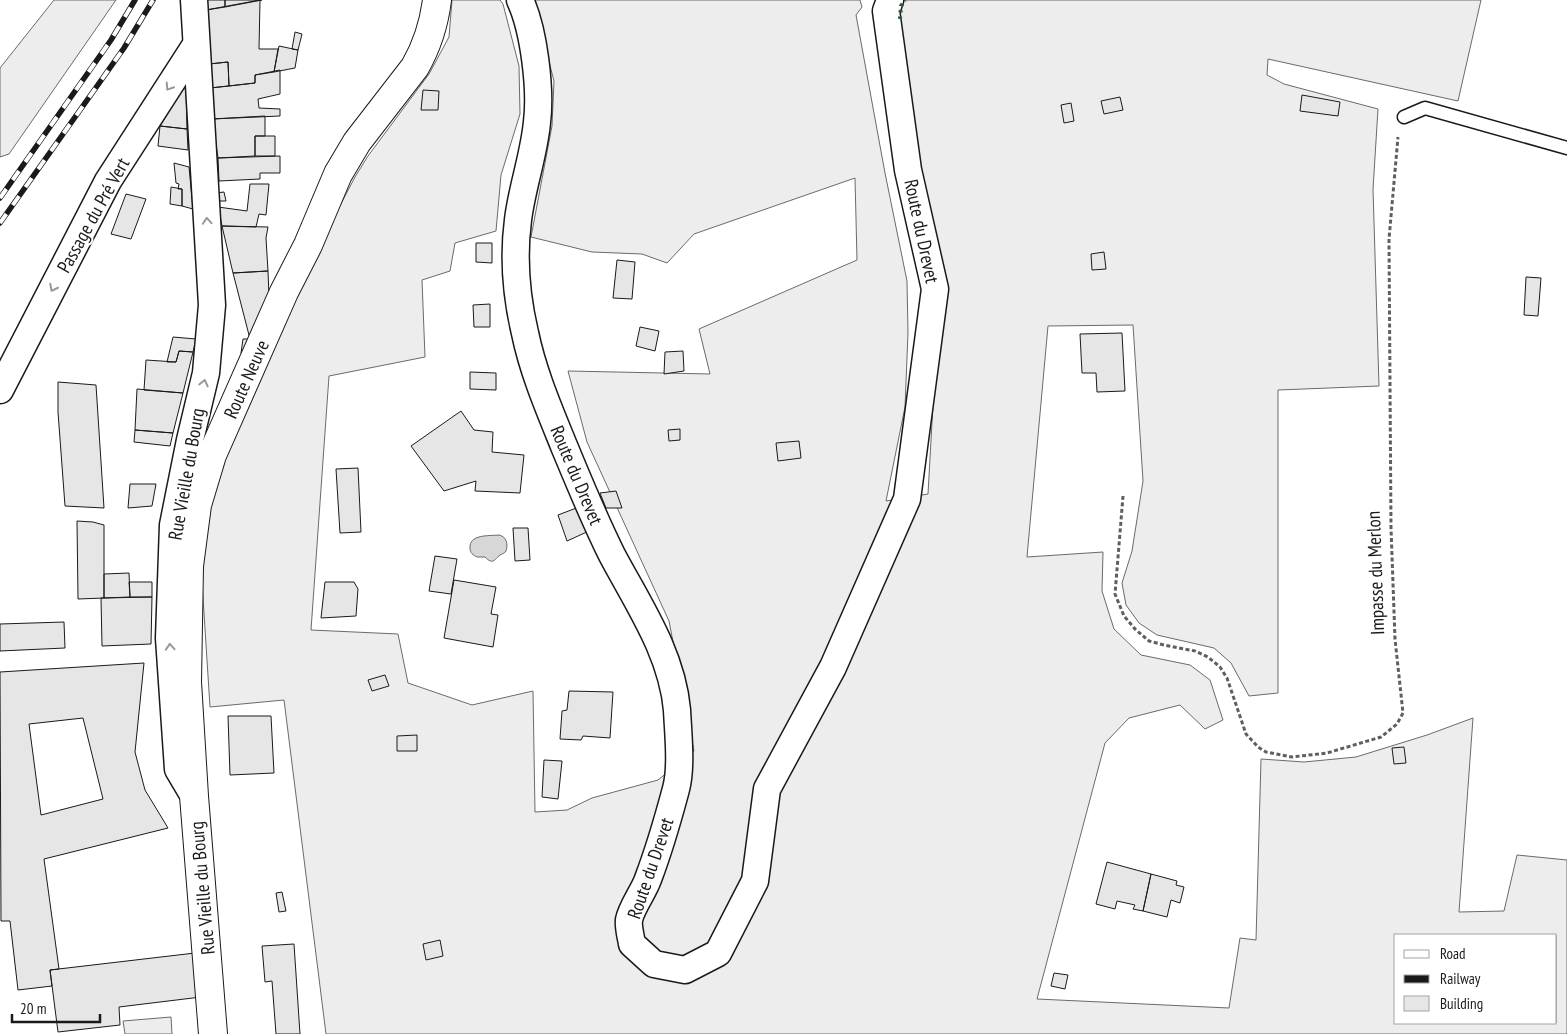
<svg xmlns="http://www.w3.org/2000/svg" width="1567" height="1034" viewBox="0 0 1567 1034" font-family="'PT Sans Narrow',sans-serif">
<rect width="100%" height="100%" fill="#fff"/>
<path fill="#ededed" stroke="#6a6a6a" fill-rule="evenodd" d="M54,0H116L9,154L0,157V68Z
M452,0H500L503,4L519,66L520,114L501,175L496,231L455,243L450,271L422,280L425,357L329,376L311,630L398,634L408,683L472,705L533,691L535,812L567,810L592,798L658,780L694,751L669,621L587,442L568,371L710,374L699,329L857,260L855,178L694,234L667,263L642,254L592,252L531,237L552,126L554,81L533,0H860L862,7L856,15L885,173L907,281L908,333L905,407L886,501L928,494L941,261L926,207L898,30L901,6L905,0H1481L1458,101L1268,59L1267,75L1284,84L1378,109L1373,189L1379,386L1278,390V693L1249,696L1231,663L1214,648L1157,635L1139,623L1126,605L1122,583L1132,551L1143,481L1133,325L1048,326L1027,557L1103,552L1102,591L1114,629L1141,655L1190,665L1210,680L1223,720L1205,729L1180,705L1129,718L1105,743L1037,999L1229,1008L1240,938L1256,940L1261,759L1304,762L1356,757L1427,735L1473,718L1459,912L1504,911L1517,855L1567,860V1034H326L284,700L210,707L202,582L203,531L229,442L334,217L355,177L368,156L429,74L449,37ZM1396,935H1556V1023H1396Z
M171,1017L172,1034H125L123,1021Z"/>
<path fill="#d7d7d7" stroke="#6a6a6a" d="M499,535C507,537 508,544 506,551C505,553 502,554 500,555C494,560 493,565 485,557H477C473,555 470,553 470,548C469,534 489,536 499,535Z"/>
<path fill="#e6e6e6" stroke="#1a1a1a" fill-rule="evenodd" d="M205,0H225V7L206,10Z
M225,0H262L225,7Z
M260,0L259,49H278L274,72L255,75V83L229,86L228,62L209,64L206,10Z
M295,32L302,34L298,50L292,49Z
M279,46L298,50L295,68L274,72Z
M228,62L229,86L210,88L209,64Z
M280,70V94L258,99L259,108L280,109V116L212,119L210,88L255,83V75Z
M186,84L187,129L160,126Z
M423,90L439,91L438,110H421Z
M1302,95L1340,102L1338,116L1300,111Z
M1120,97L1123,110L1104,114L1101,101Z
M1071,103L1074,121L1064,123L1061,105Z
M265,116V136H255V156L218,158L212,119Z
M160,126L187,129L188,150L158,146Z
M255,136H275V156H255Z
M280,156V173H260V179L219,181L218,158Z
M174,163L189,167L193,209L182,206V189H178L179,184L176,183Z
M250,184H269L266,215L259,214L256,227L222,226L218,207L247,211Z
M171,187L182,189V206L170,204Z
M224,192L226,201H217L216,193Z
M126,194L146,199L131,239L111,234Z
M222,226L268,227L266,238L268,271L233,273Z
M476,243H492V263L476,262Z
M1104,252L1106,269L1092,270L1091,254Z
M617,260L635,262L632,299L613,298Z
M268,271L269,297L250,339L233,273Z
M1526,277L1541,278L1538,316L1524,315Z
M490,304V327H474L473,305Z
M640,327L659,331L655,351L636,346Z
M1122,333L1125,391L1097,392L1096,373H1082L1080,334Z
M173,337L196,339L193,352L179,351L176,362H167Z
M243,339H253L249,348L241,353Z
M179,351L193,352L183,393L144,390L146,360L176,362Z
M683,351L684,371L664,374L665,352Z
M470,372L496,373V390L470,389Z
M58,382L96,385L104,508L65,506L58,412Z
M137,389L183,393L173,433L135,430Z
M461,411L474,430L493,432L492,452L524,455L520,493L475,491L476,481L444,491L411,446Z
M680,429V440L669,441L668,430Z
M135,430L173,433L170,446L134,442Z
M799,441L801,458L778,461L776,443Z
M358,468L361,532L340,533L336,469Z
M130,484H156L152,506L128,508Z
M616,491L622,508H606L600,493Z
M579,507L589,531L567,541L558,515Z
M77,521L93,522L104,525V598L78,599Z
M513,528H528L530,560L515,561Z
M435,556L457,559L451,594L429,591Z
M129,573L130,597L104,598V574Z
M454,580L496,587L491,614L498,615L493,647L444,638Z
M129,582H152V597H130Z
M325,582H354L358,589L356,616L321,618Z
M152,597L151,644L102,646L101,598Z
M64,622L65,648L0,651V624Z
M144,663L135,752L145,790L168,828L44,859L59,969L50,970L52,986L18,990L10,921H1L0,672ZM83,718L103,799L41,815L29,724Z
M385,675L389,686L372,691L368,680Z
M569,691L613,692L610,738L583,736L581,740L560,739L562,711L567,710Z
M228,716H271L274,773L230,775Z
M417,735V751H397V736Z
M1404,747L1406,763L1394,764L1392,748Z
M544,760L562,761L558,799L542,797Z
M1107,862L1151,874L1143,911L1133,909L1135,905L1117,901L1115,909L1096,904Z
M1151,874L1177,881L1176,885L1184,887L1180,903L1171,900L1167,917L1143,911Z
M282,892L286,911L279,912L276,893Z
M440,940L443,956L426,960L423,944Z
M294,944L300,1034H276L272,981L265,982L262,946Z
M195,953L201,997L119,1007L120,1025L58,1032L50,970Z
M1054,973L1068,975L1065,989L1051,986Z"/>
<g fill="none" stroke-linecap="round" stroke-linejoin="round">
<g stroke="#1a1a1a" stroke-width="15">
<path id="lane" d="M1404,117L1425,108L1567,148"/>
</g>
<g stroke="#1a1a1a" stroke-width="29">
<path id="street" d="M194,0L212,305L206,373L190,440L173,525L169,638L178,769L194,796
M520,0C534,30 541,89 537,122C534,155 522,187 518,220C513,258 516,295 525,333C533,372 549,409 564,446C579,482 594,519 612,555C638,604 672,653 677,710C678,732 682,767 676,789C668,819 659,850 648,879C644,891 631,908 629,920C628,927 631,937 632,944L654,964L685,970L718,953L755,881L767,789L833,667L907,499L935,289L908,170L886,11L890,0
M0,390L108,181L195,46"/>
</g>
<g stroke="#1a1a1a" stroke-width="30">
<path id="secondary" d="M213,1034L194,796L187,682L189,566L197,505L212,455L284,292L308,245L338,174L357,142L415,67C427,46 434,24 437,0"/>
</g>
<path stroke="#5f5f5f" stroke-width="3" stroke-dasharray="4 2.5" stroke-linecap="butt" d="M1123,496L1115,594L1124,616L1135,629L1149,641L1164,645L1195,651L1208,657L1220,667L1227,678L1246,734L1258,747L1266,752L1292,757L1327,753L1381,737L1397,724L1403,713L1395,639L1391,528L1389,239L1398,137"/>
<use href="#lane" stroke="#fff" stroke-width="12"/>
<use href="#street" stroke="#fff" stroke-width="26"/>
<use href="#secondary" stroke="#fff" stroke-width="28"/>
<g stroke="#1a1a1a" stroke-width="5.5">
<path id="rail" d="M0,198L111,40L135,0
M0,223L124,48L153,0"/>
</g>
<use href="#rail" stroke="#fff" stroke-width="4" stroke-dasharray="11" stroke-linecap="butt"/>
<path stroke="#2b5a34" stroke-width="4" stroke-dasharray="2.5 4" stroke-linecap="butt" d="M900,19L901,6L905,0"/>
</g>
<defs><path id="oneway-chevron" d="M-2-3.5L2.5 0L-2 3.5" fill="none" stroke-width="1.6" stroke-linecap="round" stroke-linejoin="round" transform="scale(1.25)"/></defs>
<g stroke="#989898">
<use href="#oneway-chevron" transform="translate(169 87) rotate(123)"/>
<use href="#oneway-chevron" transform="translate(207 221) rotate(-94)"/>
<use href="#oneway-chevron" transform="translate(53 288) rotate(117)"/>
<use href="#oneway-chevron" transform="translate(204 383) rotate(-77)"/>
<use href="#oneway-chevron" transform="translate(170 647) rotate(-94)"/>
</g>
<g text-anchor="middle" stroke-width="4" stroke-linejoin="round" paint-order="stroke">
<g font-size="19" fill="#1a1a1a" stroke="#fff">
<text transform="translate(93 215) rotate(-61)" y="7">Passage du Pré Vert</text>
<text transform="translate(922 231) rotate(78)" y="7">Route du Drevet</text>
<text transform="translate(246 379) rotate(-66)" y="7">Route Neuve</text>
<text transform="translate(186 474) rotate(-80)" y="7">Rue Vieille du Bourg</text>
<text transform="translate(577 475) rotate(67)" y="7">Route du Drevet</text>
<text transform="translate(1375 573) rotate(-92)" y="7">Impasse du Merlon</text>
<text transform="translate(650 868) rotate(-71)" y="7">Route du Drevet</text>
<text transform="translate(202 888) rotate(-95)" y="7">Rue Vieille du Bourg</text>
</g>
</g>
<rect x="1394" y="934" width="162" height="90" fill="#ffffff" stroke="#a3a3a3"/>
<rect x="1404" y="950" width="25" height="8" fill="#ffffff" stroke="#a3a3a3"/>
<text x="1440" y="959" font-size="15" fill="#1a1a1a">Road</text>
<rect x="1404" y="975" width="25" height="8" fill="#1a1a1a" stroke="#a3a3a3"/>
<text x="1440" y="984" font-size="15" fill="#1a1a1a">Railway</text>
<rect x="1404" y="996" width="25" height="15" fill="#e6e6e6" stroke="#a3a3a3"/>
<text x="1440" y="1009" font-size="15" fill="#1a1a1a">Building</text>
<path d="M12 1014v8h88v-8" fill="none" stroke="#1a1a1a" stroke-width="2.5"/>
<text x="20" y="1014" font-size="15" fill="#1a1a1a" stroke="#ffffff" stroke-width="4" paint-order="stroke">20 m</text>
</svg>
